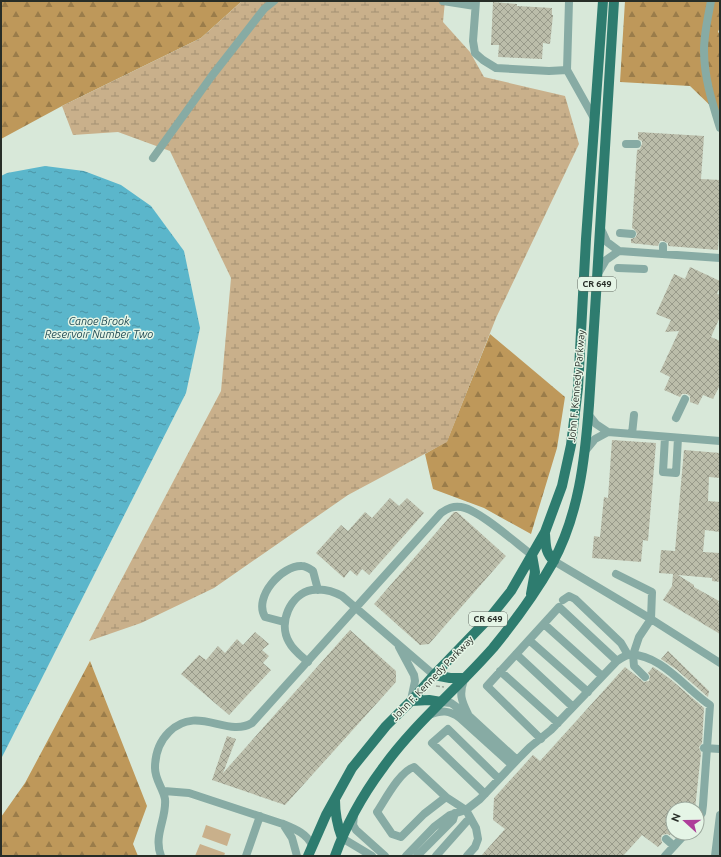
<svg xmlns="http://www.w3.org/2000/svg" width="721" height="857" viewBox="0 0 721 857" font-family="Ubuntu,sans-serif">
<defs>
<pattern id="forest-firs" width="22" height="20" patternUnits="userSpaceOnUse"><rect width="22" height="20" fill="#be985a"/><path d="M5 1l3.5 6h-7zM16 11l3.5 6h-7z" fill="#9a7c4a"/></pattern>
<pattern id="wetland-marsh" width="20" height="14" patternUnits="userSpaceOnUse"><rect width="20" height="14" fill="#c9b08b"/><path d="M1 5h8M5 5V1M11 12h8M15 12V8" fill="none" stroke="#a39072"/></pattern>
<pattern id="water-ripples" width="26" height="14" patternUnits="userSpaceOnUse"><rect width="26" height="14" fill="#5bb6cb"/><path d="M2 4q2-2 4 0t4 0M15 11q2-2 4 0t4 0" fill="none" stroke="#4b94a5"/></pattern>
<pattern id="building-cross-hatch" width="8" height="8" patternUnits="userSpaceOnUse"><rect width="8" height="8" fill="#bbbdaa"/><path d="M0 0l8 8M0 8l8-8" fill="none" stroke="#989a8a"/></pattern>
</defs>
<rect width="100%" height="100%" fill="#d8e8d9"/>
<path fill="url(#forest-firs)" d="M1,1L16,2L242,1L201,38L62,106L1,139Z
M625,1H720V27L718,32L720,34V115L690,86L620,82Z
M490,334L565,397L557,448L531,534L484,508L433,489L425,454L447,441Z
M90,661L147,806L133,844L138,856H1V817L25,783Z"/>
<path fill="url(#wetland-marsh)" d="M242,1H445L443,22L470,52L484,77L565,96L579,144L496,318L447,442L348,495L214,588L141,623L89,641L221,391L231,278L170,151L118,132L73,135L62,106L201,38Z"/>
<path fill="#c9b08b" d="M206,825L231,834L227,846L202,837Z
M200,844L225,853L224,856H195Z"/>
<path fill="url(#water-ripples)" d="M45,166L84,171L121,185L151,206L184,251L200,328L186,393L1,759V176L7,173Z"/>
<path fill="url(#building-cross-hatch)" d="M493,2L517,4V6L552,8V15H553L550,44L543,43L542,59L498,57L499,45H491Z
M638,132L704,136L701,179L720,180V217L718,250L668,246V243L663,241H660L658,246L631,243V239L636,237L637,234L635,230L632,228L637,150L640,149L642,144V141L638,139Z
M690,267L720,281V287L717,294L720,295V317L711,337L720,341V385L713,399L703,395L698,405L690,402V396L687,394H682L680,397L664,390L670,377L660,372L679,331L665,332L671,320L656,314L674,274L685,279Z
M612,440L656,443L648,541L643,540L641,562L592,558L594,536L600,537L604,497L608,498Z
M684,450L720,453V478L709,477L708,501L720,502V532L705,530L703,552L720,553V582L712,581V578L678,575L694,585V587L719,601L718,603L720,604V634L663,600L672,586L673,574L659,573L661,550L675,551Z
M390,498L399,506L407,498L424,513L369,575L362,569L357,576L350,570L344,578L316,553L341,525L348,531L365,512L372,518Z
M454,512H457L506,556L429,644L420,645L374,604Z
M350,630L396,671V682L285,805L212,780L227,736L236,739L223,773Z
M255,632L269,644L262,650L269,656L263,663L271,670L229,715L181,674L199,655L206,660L218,646L225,653L237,639L243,645Z
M668,651L709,691L708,697L676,669L661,659Z
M625,667L644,682L649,681L650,676L648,673L653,667L669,678L704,708L702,743L699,747L701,753L695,809H673V831L670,835L667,834L662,835L661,838L662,843L658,847L642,835L623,856H481L505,829L493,820L494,798L533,755L540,761Z"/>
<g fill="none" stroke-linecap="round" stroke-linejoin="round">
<path stroke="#9ba79b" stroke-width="1.5" stroke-dasharray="4 2" stroke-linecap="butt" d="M436,686L444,687"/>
<path stroke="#87aba4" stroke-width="8" d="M443,1L475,6
M476,1L473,41L475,53L483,60L496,68L549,71L567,70
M569,1L567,70L595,120
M711,1C708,17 704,34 704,50C704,77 712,102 720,128
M626,144H637
M153,158L211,77L264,9L274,1
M601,229L607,242L619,251L720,258
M620,233L632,234
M663,254V246
M618,268L644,269
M599,272L606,260L619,251
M588,414L596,424L608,432
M676,418L685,399
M632,434L634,415
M665,437L663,472L676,473L678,438
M586,450L595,439L608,432L720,441
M554,561L651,619L720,663
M616,574L652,592L651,619L639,637L633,655L634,666L645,677
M563,600L569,596L575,599L621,643L628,655
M284,622L265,617C253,597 282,565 302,566C306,566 310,569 313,571L318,590
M544,624L602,676
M529,640L588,692
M399,647L414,675L415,681L411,700
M516,654L573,707
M617,661C620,659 624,656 628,655C659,652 687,690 710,705L703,805L702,813L697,821
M308,662C301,656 293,650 289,642C278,623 290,594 312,590C323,588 333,591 342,596L434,675
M500,671L558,723
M464,680C459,694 461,700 468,714
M441,702L451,703L468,715L517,760
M429,715C442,710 449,710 460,718L512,765
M704,748L720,749
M164,791L189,793L283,824C295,829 306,833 312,845
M485,794L432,743L448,729L499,779
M446,797L414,767C400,771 385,800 377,812L392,834L401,837L424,814L446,797L466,810L476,828L478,839L475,847L467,856
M354,815L353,825L356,830L385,856
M283,824L292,838L297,856
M342,838L372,856
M666,839L674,846
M161,856C153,836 167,818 165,799C163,788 155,780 155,768C155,754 159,742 169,732C197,704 227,738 252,723L441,513C448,508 453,506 461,507C478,509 517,544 532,555
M246,856L260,816
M406,856L434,827L450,815L466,810L480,799L517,760L530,747L551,730L617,661L559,607L487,686L541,739
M417,856L453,820L455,813
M436,856L467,821L471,819
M665,856L686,833
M715,856L720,815"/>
<path stroke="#2e7c6f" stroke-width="10" d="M545,534C546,545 545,553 554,561
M531,594L535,572L532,555
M434,675L450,678H465
M411,701L429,700L441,702
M335,800C335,814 337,825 342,838
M308,856L326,815L352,768L386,726L411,701L434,675L491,616L511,591L545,532L562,486L571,445L578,388L586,239L603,1
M335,856C346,825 362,796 382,769C413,725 457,689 493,648C515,621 535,594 552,564C579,515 585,459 589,405C591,373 593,342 595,311C602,208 607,104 614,1"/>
</g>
<g text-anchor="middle" stroke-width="3" stroke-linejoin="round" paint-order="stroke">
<g fill="#e5f5e6" stroke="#606960" stroke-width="1">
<rect x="578" y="277" width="38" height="14" rx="3"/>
<rect x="469" y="612" width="38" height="14" rx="3"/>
</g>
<g font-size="9" font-weight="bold" fill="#272d27">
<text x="597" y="287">CR 649</text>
<text x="488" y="622">CR 649</text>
</g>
<g font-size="10" fill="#272d27" stroke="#e5f5e6">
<text transform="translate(576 386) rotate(-85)" y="4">John F. Kennedy Parkway</text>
<text transform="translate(432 678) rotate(-46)" y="4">John F. Kennedy Parkway</text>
</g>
<g font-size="11" font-style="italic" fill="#234d56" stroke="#e5f5e6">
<text x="99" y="325">Canoe Brook<tspan x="99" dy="13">Reservoir Number Two</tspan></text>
</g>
</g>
<rect width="721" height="857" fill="none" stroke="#272d27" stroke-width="4"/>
<g transform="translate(685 821) rotate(291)"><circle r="19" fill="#e5f5e6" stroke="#99a59a"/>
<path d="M0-3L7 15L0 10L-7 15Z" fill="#ae3e9a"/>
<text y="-6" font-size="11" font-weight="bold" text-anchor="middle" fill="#272d27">N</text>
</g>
</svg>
